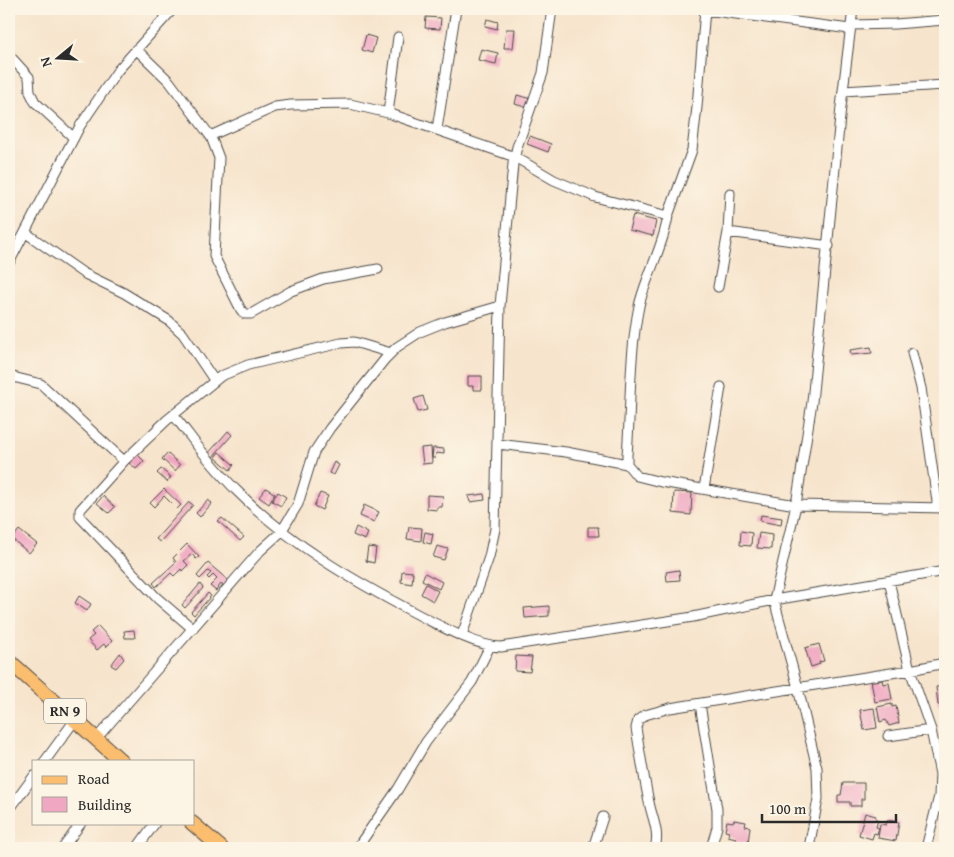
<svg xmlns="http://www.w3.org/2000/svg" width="954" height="857" viewBox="0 0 954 857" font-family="'Gentium Book Plus',serif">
<rect width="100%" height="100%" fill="#fcf5e5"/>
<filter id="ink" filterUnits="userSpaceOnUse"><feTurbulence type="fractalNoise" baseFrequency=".02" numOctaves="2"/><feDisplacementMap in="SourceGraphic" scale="10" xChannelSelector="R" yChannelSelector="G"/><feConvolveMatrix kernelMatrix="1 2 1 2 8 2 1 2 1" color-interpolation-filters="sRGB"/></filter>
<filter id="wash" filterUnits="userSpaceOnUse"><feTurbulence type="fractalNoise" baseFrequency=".0096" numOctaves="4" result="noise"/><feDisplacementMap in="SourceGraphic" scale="20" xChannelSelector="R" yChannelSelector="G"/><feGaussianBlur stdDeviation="1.12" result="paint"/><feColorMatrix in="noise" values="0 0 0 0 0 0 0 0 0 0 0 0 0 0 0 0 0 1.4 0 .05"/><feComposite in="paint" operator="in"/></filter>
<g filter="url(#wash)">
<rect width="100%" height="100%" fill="#f7e4cc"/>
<g id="blocks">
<path fill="#f0a8c2" d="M426,17L441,18L440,29L425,28Z
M487,19L498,22L497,29L485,26Z
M506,29H515L513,48H504Z
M366,35L376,38L372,53L362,50Z
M481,49L498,53L496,64L478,60Z
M517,95L531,99L528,108L515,104Z
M530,136L551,144L548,152L527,144Z
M633,215L656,221L653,236L629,230Z
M871,347L872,353L851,355L850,350Z
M468,376H482V390H473V386H468Z
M423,396L427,410L418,412L414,399Z
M228,431L232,435L211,459L207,455Z
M431,447L432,463L423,464L421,448Z
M433,448L444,449V454L436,453L435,458H432Z
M219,452L234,465L230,470L215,457Z
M136,453L144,461L136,469L128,462Z
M167,453L180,465L175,471L162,459Z
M334,462L339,465L334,475L329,473Z
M161,469L171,477L167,482L157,473Z
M266,488L275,494L269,504L259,497Z
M164,489L181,505L177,509L164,496L154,507L150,503Z
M278,492L286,497L281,506L272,501Z
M674,492L692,493L691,515L673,513Z
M320,493L328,496L322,510L314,506Z
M484,494L485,500L470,502L468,496Z
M427,495L443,496L442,507H437V510L427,509Z
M103,496L115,507L109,513L97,503Z
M208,500L212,503L200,517L196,513Z
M189,502L193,505L160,542L156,539Z
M364,505L379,512L374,522L360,516Z
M761,515L782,518L781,525L760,521Z
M222,518L244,537L240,541L218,521Z
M356,527L368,533L365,540L353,535Z
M409,527L422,528L421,541L407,539Z
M588,527H598L599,536H588Z
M19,530L37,544L29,553L12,539Z
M741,531L752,533L751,546L740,545Z
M425,532L433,534L431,544L423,542Z
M759,533L772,535L771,549L757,548Z
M187,544L199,557L196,559L192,554L184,561L188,565L182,571L181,569L174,576L171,573L156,587L153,583L176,562L173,558Z
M437,546L448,549L444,560L433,557Z
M368,547L376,548L374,563L366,561Z
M208,563L229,581L224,587L221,584L216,591L210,586L217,579L213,575L209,579L207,577L211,573L208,571L200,579L197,576Z
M679,570L680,580L667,581L666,572Z
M402,571L413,572L412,584L401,582Z
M425,573L442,582L439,589L422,580Z
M200,584L203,588L185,608L182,605Z
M426,584L438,591L433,601L421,594Z
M208,593L211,596L194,615L191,612Z
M79,596L91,604L87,611L75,603Z
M549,606V616L525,618L524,608Z
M98,626L112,641L106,647L104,644L97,650L88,640L94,635L91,632Z
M134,630L135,638H125L124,631Z
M819,644L824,661L819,662L820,664L811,667L805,648Z
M120,653L124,659L116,668L111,665Z
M516,656L532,657L530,672L515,671Z
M882,680L883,684L889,683L892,699L875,702L871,681Z
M945,686V704L938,705L936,687Z
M892,704V707L896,706L899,723L889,726L886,720L880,722L877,707Z
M874,708L877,728L864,730L860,710Z
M843,783H864V799H861V806H850V802H838V795H841Z
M865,813L876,816L875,818L878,820L876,827L879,828L877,834L874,833L872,839L859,835Z
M734,820L746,822L745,826L750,827L748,843L735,841L736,838L728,836L729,832L725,831L727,821L733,822Z
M887,820L899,822L896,841L878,838L880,824L886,825Z"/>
</g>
</g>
<g filter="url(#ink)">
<use href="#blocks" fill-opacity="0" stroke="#4a4743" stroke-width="1"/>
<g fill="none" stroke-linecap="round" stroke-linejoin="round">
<g stroke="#4a4743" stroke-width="11">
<path id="street" d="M705,10L850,29
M851,25L895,24L945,20
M136,49L169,81L211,137L219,158L214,256L241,310L245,314H251L291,291L323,279L378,269
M9,55L29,77L30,92L35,102L74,138
M843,91L945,85
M388,113L398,37
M437,129L456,9
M210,136L275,107L291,105L350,104L388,113L515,157L554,180L595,197L668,216C664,245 646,276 639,306C629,355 631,405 627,455V464L637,476L661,482L796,505L945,508
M668,216L692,150L697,107L705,9
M728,232L829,246
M26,233L83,273L124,293L168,320L183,334L214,380
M9,263L80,126L118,70L173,9
M718,287L728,232L730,193
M912,353L921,388L938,508
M9,376L41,384L124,461L167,420L221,376L248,365L341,343L354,342L391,353
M173,415C184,427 193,441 204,454C214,466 225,479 236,490C290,544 350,579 417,614C440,626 476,646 501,647L693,617L774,600L945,571
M498,444L566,452L627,464
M124,461L80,510V517L157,598L193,629
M704,489L721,387
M889,581L910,670L931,730L940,774L939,796L926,848
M462,635L489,557L495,529L500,306L513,164L517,147L543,73L552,9
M700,704L717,809V827L711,848
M888,736L931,730
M96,739L260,551L281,532L298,504L314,452L330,428L385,359L397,347L420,332L445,322L500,306
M45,761L75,720
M9,810L34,776
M63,848L81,823
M137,848L155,823
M357,848L398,789L426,742L472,682L490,646
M593,848L603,817
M655,848C660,832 652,818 649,802C644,778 640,753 636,728L638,720L645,715L670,708L910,670L945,663
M809,848L818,799L817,768L798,688L774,600L796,505L812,402L841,107L853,9"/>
</g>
<g stroke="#4a4743" stroke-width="16">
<path id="primary" d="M9,661L121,761
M192,823L221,848"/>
</g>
<use href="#street" stroke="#fff" stroke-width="9"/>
<use href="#primary" stroke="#fbbd6e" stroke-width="14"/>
</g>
</g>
<g text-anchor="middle" stroke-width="4" stroke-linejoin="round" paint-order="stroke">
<rect fill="#fcf5e5" stroke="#6a6863" stroke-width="1" x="44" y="698.5" width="42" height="25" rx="4"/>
<g font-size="15" font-weight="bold" fill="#2b2b2b">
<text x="65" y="716">RN 9</text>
</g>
</g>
<rect width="954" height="857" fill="none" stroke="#fcf5e5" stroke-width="30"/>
<rect x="32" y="760" width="162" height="65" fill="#fcf5e5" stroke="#a8a49b"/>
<rect x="42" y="776" width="25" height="8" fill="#fbbd6e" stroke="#a8a49b"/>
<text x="78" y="784" font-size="15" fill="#2b2b2b">Road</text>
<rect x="42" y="797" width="25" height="15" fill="#f0a8c2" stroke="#a8a49b"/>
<text x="78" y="810" font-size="15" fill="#2b2b2b">Building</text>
<g transform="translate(58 58) rotate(252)" stroke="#fcf5e5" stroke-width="4" paint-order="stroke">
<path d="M0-4L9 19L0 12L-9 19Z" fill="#2b2b2b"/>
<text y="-8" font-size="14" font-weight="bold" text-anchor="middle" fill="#2b2b2b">N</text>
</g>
<path d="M762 814v8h134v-8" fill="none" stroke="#2b2b2b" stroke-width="2.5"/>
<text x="769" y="814" font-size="15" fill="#2b2b2b" stroke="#fcf5e5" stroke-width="4" paint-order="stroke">100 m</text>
</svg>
